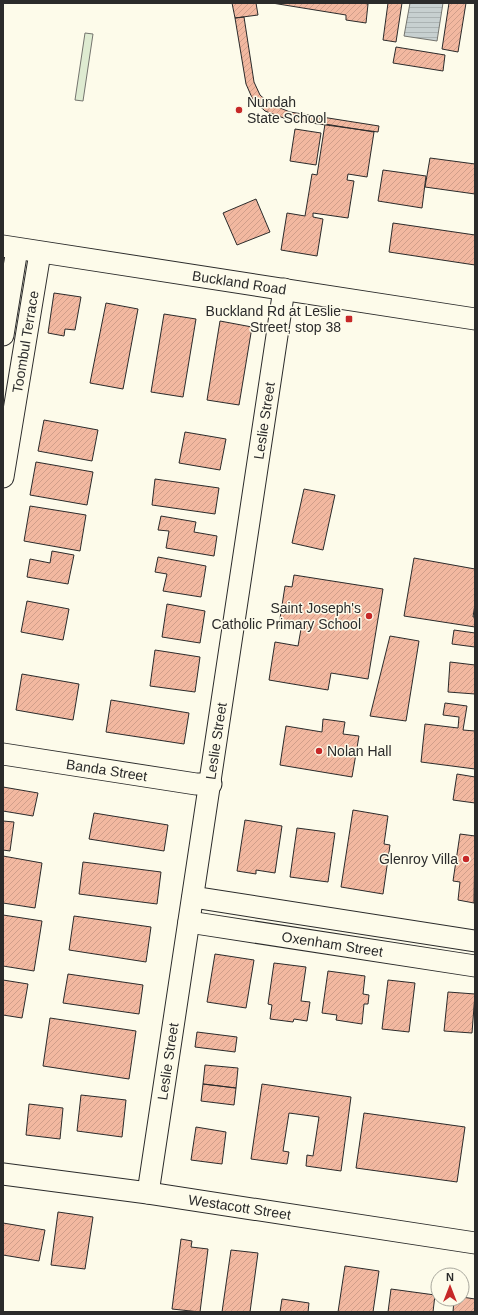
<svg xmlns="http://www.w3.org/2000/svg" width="478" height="1315" viewBox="0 0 478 1315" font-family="Helvetica,sans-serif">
<defs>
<pattern id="water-rules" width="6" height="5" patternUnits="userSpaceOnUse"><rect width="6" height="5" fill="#c7d0d0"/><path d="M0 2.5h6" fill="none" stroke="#abb3b3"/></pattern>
<pattern id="building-hatch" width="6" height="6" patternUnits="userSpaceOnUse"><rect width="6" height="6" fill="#f2b8a0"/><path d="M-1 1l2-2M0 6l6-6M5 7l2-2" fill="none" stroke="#d09e8a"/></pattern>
</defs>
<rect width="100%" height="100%" fill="#fdfbea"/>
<path fill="#deebd1" stroke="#74746e" d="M85,33L93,34L83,101L75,100Z"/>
<path fill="url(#water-rules)" stroke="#74746e" d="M410,3H443L437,41L404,36Z"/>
<path fill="url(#building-hatch)" stroke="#2b2b2b" d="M232,3H256L258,15L235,18Z
M272,3H362L368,4L366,23L346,20V15Z
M388,3H402L396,42L383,40Z
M449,3H466L458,52L442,49Z
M244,17L254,82L260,95L270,104L290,112L379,126L378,132L289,120L265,111L253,100L246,84L235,18Z
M396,47L445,55L443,71L393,63Z
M325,124L374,132L367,177L348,174L347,180L354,181L348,218L313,213V217L323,219L317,256L281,250L287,213L305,216L312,174L317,175Z
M295,129L321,133L316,165L290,161Z
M430,158L475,164V194L425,187Z
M383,170L426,176L422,208L378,201Z
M256,199L270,232L237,245L223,213Z
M393,223L475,235V265L389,252Z
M54,293L81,297L75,330L65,329L64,336L48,333Z
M106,303L138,309L123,389L90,383Z
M164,314L196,319L183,397L151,392Z
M220,321L252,327L239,405L207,400Z
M44,420L98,430L92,461L38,451Z
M185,432L226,439L220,470L179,463Z
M36,462L93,472L87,505L30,495Z
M155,479L219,488L215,514L152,505Z
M304,489L335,495L323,550L292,543Z
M30,506L86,515L80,551L24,541Z
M161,516L196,522L194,532L217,536L214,556L166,548L169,531L158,530Z
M52,551L74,555L68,584L27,577L30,559L50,563Z
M158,557L206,566L201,597L163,591L167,574L155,572Z
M414,558L475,569V604L473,617H475V627L404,616Z
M294,575L383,589L368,679L331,673L328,690L269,680L275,642L298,646L301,629L279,625L285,586L292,587Z
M27,601L69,609L63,640L21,632Z
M167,604L205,611L200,643L162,637Z
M454,630L475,633V647L452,644Z
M390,636L419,641L406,721L370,716Z
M155,650L200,657L195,692L150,686Z
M450,662L475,665V694L448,692Z
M22,674L79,684L73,720L16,710Z
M111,700L189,713L184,744L106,732Z
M445,703L467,706L463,730L475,731V769L421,762L425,724L458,728L459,717L443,715Z
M323,719L345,722L343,734L359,736L352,777L280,765L286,726L322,732Z
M457,774L475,777V803L453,800Z
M3,787L38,793L33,816L3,811Z
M353,810L388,816L384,844L390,845L383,894L341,887Z
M94,813L168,825L164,851L89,839Z
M245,820L282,826L275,873L256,870V874L237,871Z
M3,821L14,822L10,851L3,850Z
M297,828L335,833L328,882L290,877Z
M460,834L475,836L474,903L458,900L460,882L453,881Z
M3,856L42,863L35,908L3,903Z
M83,862L161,872L157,904L79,894Z
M3,915L42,921L34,971L3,966Z
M74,916L151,927L146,962L69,950Z
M215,954L254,960L246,1008L207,1002Z
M274,963L306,967L301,1001L310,1002L307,1021L294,1019L293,1022L270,1019L272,1005L268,1004Z
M328,971L365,976L363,994L369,995L368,1004H364L362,1024L336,1020L337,1015L322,1013Z
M68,974L143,985L139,1014L63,1003Z
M3,980L28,984L22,1018L3,1015Z
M388,980L415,983L409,1032L382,1029Z
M448,992L475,994L472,1033L444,1031Z
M50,1018L136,1031L129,1079L43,1066Z
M197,1032L237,1037L235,1052L195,1047Z
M205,1065L238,1068L236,1088L203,1084Z
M203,1084L236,1088L234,1105L201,1101Z
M262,1084L351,1097L341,1171L306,1166L307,1155L313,1156L319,1117L289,1113L283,1151L289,1152L287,1164L251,1159Z
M81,1095L126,1100L122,1137L77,1131Z
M29,1104L63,1108L60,1139L26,1135Z
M364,1113L465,1127L457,1182L356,1168Z
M196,1127L226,1132L222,1164L191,1160Z
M58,1212L93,1217L85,1269L51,1265Z
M3,1223L45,1230L39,1261L3,1255Z
M181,1239L192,1241L191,1247L208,1249L200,1312L172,1309Z
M231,1250L258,1253L250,1312H222Z
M345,1266L379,1271L373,1312H338Z
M391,1289L435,1295L433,1312H388Z
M462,1297L475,1299V1312H453L454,1299H462Z
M282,1299L309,1303L308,1312H280Z"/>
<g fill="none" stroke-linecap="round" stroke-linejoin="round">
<g stroke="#2b2b2b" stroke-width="23">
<g id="minor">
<path id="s1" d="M3,246L475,319"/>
<path d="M3,335L17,249"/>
<path id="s2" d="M3,477L40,253"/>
<path id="s3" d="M3,754L196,784H211"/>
<path d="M193,897L475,941"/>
<path id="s4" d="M189,922L475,966"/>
<path id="s5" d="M3,1174L148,1193L475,1243"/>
<path id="s6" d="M148,1193L284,289"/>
</g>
</g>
<use href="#minor" stroke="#fdfbea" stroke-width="21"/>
</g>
<g fill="#c62828" stroke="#fdfbea" stroke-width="1.5">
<circle cx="239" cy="110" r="4"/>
<rect x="345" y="315" width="8" height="8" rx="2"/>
<circle cx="369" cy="616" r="4"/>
<circle cx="319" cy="751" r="4"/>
<circle cx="466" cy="859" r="4"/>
</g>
<g text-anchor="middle" stroke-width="3" stroke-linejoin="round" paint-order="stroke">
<g font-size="14" fill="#2b2b2b" stroke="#fdfbea" text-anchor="end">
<text x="247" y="107" text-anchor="start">Nundah<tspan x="247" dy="16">State School</tspan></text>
<text x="341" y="316">Buckland Rd at Leslie<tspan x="341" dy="16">Street, stop 38</tspan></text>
<text x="361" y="613">Saint Joseph's<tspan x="361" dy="16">Catholic Primary School</tspan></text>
<text x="327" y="756" text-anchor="start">Nolan Hall</text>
<text x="458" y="864">Glenroy Villa</text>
</g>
<g font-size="14" fill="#2b2b2b" stroke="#fdfbea">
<text dy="5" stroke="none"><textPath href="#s1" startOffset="239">Buckland Road</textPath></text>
<text dy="5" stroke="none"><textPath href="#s2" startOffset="137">Toombul Terrace</textPath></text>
<text dy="5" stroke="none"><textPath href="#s6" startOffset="781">Leslie Street</textPath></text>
<text dy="5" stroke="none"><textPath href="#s6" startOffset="457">Leslie Street</textPath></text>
<text dy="5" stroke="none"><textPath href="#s3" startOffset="105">Banda Street</textPath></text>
<text dy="5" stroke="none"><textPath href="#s4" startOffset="145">Oxenham Street</textPath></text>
<text dy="5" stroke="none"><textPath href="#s6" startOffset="133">Leslie Street</textPath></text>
<text dy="5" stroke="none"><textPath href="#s5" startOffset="239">Westacott Street</textPath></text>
</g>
</g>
<rect width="478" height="1315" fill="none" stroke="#2b2b2b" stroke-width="8"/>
<g transform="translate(450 1287)"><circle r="19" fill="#fdfbea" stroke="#a9a89e"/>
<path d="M0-3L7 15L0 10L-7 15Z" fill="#c62828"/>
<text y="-6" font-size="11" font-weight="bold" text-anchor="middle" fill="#2b2b2b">N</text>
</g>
</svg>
